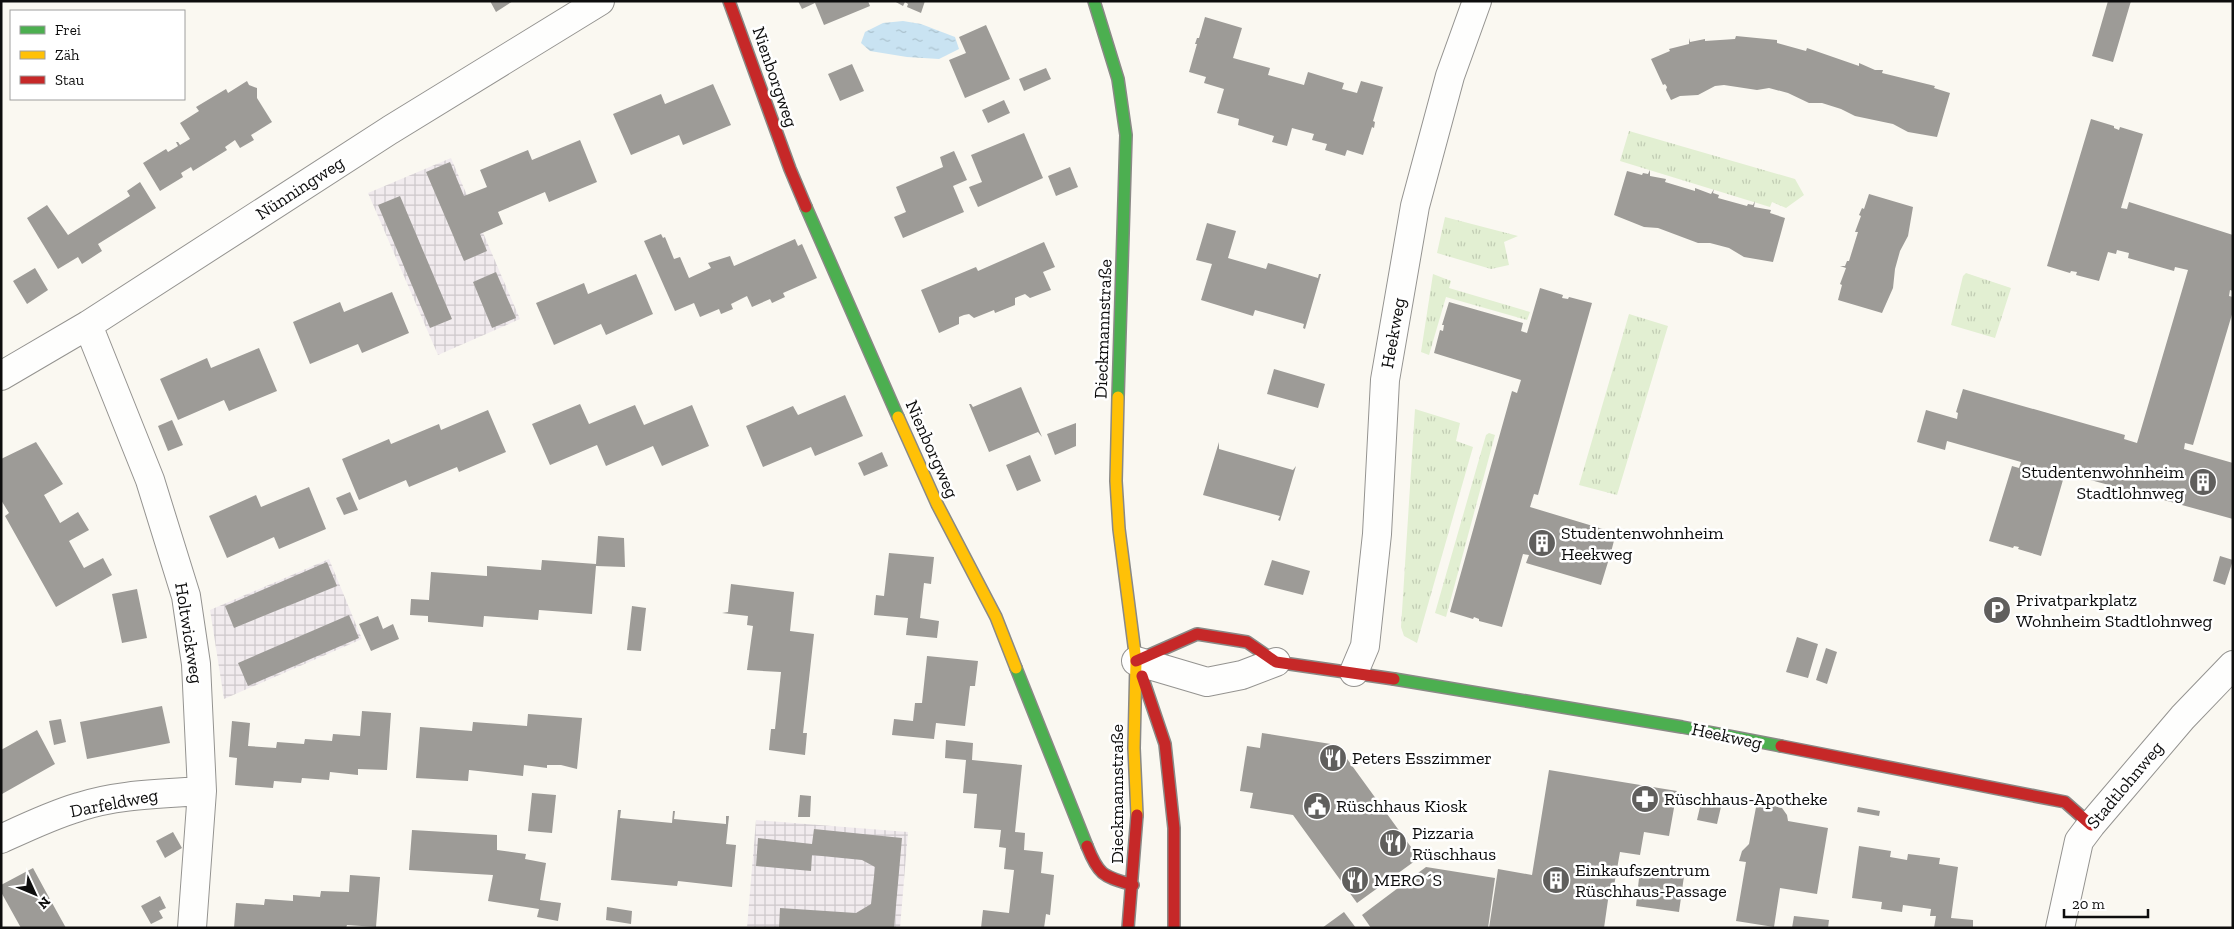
<svg xmlns="http://www.w3.org/2000/svg" width="2234" height="929" viewBox="0 0 2234 929" font-family="'Zilla Slab',serif">
<defs>
<pattern id="industrial-grid" width="8" height="8" patternUnits="userSpaceOnUse" patternTransform="scale(1.25)"><rect width="8" height="8" fill="#f1ebee"/><path d="M0 4h8M4 0v8" fill="none" stroke="#cdc8cb"/></pattern>
<pattern id="grass-tufts" width="24" height="20" patternUnits="userSpaceOnUse" patternTransform="scale(1.25)"><rect width="24" height="20" fill="#e2efd2"/><path d="M3 7l-1-3M5 7V3M7 7l1-3M15 17l-1-3M17 17v-4M19 17l1-3" fill="none" stroke="#c1ccb3"/></pattern>
<pattern id="water-ripples" width="26" height="14" patternUnits="userSpaceOnUse" patternTransform="scale(1.25)"><rect width="26" height="14" fill="#c9e3f2"/><path d="M2 4q2-2 4 0t4 0M15 11q2-2 4 0t4 0" fill="none" stroke="#abc2ce"/></pattern>
</defs>
<rect width="100%" height="100%" fill="#faf8f1"/>
<path fill="url(#industrial-grid)" d="M451,158L520,319L438,355L368,193Z
M329,559L362,639L224,699L210,610Z
M756,820L908,832L900,928H747Z"/>
<path fill="url(#grass-tufts)" d="M1629,131L1795,179L1804,195L1786,208L1772,202L1770,207L1620,161Z
M1445,217L1518,236L1504,242L1509,265L1491,269L1437,253Z
M1966,273L2011,288L1995,338L1951,325L1963,276Z
M1433,274L1451,281L1449,288L1530,312L1527,320L1446,297L1429,355L1421,352Z
M1629,314L1668,326L1617,495L1579,485Z
M1415,409L1460,423L1456,441L1473,447L1417,643L1404,636L1401,627Z
M1489,433L1495,435L1446,617L1435,613L1486,435Z"/>
<path fill="url(#water-ripples)" d="M903,21L921,24L955,37L959,49L939,59L907,57L870,51L861,43L865,32L883,23Z"/>
<path fill="#9d9b97" d="M490,1H513L496,12Z
M798,1H868L870,6L824,25L815,3L802,9Z
M894,1H925L921,13L907,7L908,4L905,2L903,6Z
M2108,1H2131L2113,62L2092,56Z
M1205,17L1242,28L1233,58L1270,68L1268,75L1304,85L1308,72L1344,83L1342,89L1357,93L1361,81L1383,87L1373,121L1375,122L1374,128L1372,127L1363,155L1347,150L1345,156L1325,150L1327,144L1312,140L1314,134L1292,128L1287,146L1272,142L1274,136L1238,125L1239,119L1217,113L1224,89L1204,83L1206,77L1189,72L1197,44H1195L1197,38H1199Z
M986,25L1010,79L965,98L949,60L966,53L959,37Z
M1736,36L1777,40V43L1806,51L1807,48L1859,66V63L1875,70H1883L1882,73L1935,86L1934,88L1950,93L1937,137L1908,132L1893,124L1855,116L1841,109L1822,103H1809L1788,93L1769,88L1757,90L1724,85L1715,86L1698,95L1680,96L1671,100L1666,90L1667,87L1665,84L1663,85L1651,59L1670,51L1669,49L1689,44V38L1690,42L1705,39V41L1735,39Z
M852,64L864,91L840,101L828,74Z
M1046,68L1051,79L1024,91L1019,79Z
M247,81L249,85L257,88V98L272,122L251,135L254,140L240,148L235,140L225,147L227,150L193,171L191,167L181,173L183,177L160,191L143,163L166,149L168,152L178,146L176,142H178L180,145L190,139L180,123L199,111L196,107L226,89L228,93Z
M713,84L731,125L683,145L679,135L631,155L613,114L661,94L665,104Z
M1004,100L1010,113L988,123L982,110Z
M2091,119L2114,126V128L2119,130L2120,127L2143,134L2121,208L2127,209L2129,202L2233,235V291L2230,290L2229,296L2233,297V311L2193,445L2185,443L2184,449L2233,463V519L2065,473L2041,556L2018,549L2019,547L2014,546L2013,548L1989,541L2012,466L2019,468L2021,462L1947,441L1945,450L1917,442L1926,410L1957,419L1958,413L1956,412L1963,389L2125,435L2124,439L2137,443L2188,270L2175,267L2174,271L2128,258L2129,253L2117,250L2116,254L2108,252L2099,281L2076,275L2077,272L2071,271L2070,273L2047,266Z
M1024,133L1043,178L978,207L969,187L982,182L971,155Z
M580,140L597,182L549,202L545,192L498,212L503,224L480,234L487,251L464,261L426,172L450,162L464,196L487,187L480,170L528,150L532,160Z
M954,151L967,180L953,186L964,212L903,238L894,217L906,212L896,187L943,167L940,157Z
M1070,167L1078,187L1056,196L1048,176Z
M1650,170V176L1666,179L1665,182L1695,191V188L1711,194L1714,189L1713,193L1719,195L1718,198L1747,206L1748,204L1753,205L1755,201L1754,207L1771,210L1770,213L1785,218L1773,262L1744,257L1729,248L1710,243H1698L1658,228L1644,227L1614,215L1627,171L1642,175L1643,173L1648,174Z
M140,182L156,208L98,244L102,251L82,264L78,257L58,269L27,218L47,205L68,235L130,196L127,191Z
M1869,194L1913,207L1908,236L1900,251L1895,269L1893,288L1882,313L1838,300L1842,285L1840,284L1846,268L1840,266H1845L1847,261H1849L1858,232H1855L1861,216L1859,215L1862,208L1864,209Z
M400,196L452,319L430,328L378,205Z
M1207,223L1236,231L1228,258L1266,269L1268,263L1318,278L1319,274H1321L1305,329L1303,328L1304,324L1255,310L1253,316L1201,300L1212,264L1196,260Z
M661,234L663,238L665,237L674,259L680,257L689,278L711,268L708,263L730,256L734,266L795,239L798,246L802,244L817,278L783,293L785,297L772,303L770,299L752,307L747,296L731,304L733,309L721,314L719,309L700,317L694,303L675,311L644,241Z
M1044,242L1055,267L1043,272L1051,290L1030,298L1025,294L1015,298V305L995,313L994,310L974,318L969,314L964,315L959,317V324L939,333L921,290L976,267L978,271Z
M35,268L48,290L27,304L13,281Z
M496,272L516,318L492,328L473,282Z
M636,274L653,314L606,335L601,324L554,345L536,303L584,283L588,294Z
M1540,288L1563,295L1562,298L1568,299L1569,297L1592,303L1538,495L1534,494L1530,507L1616,533L1610,556H1608L1606,561L1608,562L1601,585L1526,563L1529,555L1523,554L1502,627L1479,621V619L1474,617L1473,619L1450,612L1512,391L1517,393L1521,380L1434,353L1440,330L1443,331L1444,325H1442L1449,302L1523,323L1521,331L1527,333Z
M392,292L409,333L362,353L358,344L310,364L293,322L340,302L344,312Z
M259,348L277,391L229,411L224,400L178,420L160,379L207,358L211,368Z
M1274,369L1325,384L1318,408L1267,394Z
M1021,387L1042,437L1038,432L989,452L969,404H971L973,407Z
M845,395L863,436L815,456L811,447L763,467L746,426L793,406L798,415Z
M580,404L589,424L635,405L644,425L692,405L709,446L662,466L653,446L606,466L597,445L550,465L532,424Z
M488,410L506,452L459,472L457,467L409,487L406,480L359,500L342,459L389,439L391,444L439,424L441,430Z
M172,420L183,445L168,451L158,426Z
M1076,423V446L1055,455L1047,434Z
M36,442L63,484L44,495L59,521L60,523L78,512L89,530L69,541L84,568L103,558L112,575L56,607L5,516L9,513L1,500V459Z
M1219,442V449L1293,470L1296,466L1280,521L1278,520L1280,516L1203,495Z
M882,452L888,466L864,476L858,463Z
M1030,455L1041,481L1017,491L1006,465Z
M309,487L326,529L279,549L274,537L227,558L209,516L256,495L261,507Z
M350,492L358,510L344,515L336,498Z
M598,536L624,538L625,567L596,566L592,614L539,610L538,620L484,616L483,627L428,622V616L410,615L411,599L429,600L431,572L487,576V566L541,570L542,560L596,564Z
M889,553L934,557L931,584L924,583L920,618L939,621L937,638L906,635L908,618L874,615L876,595L884,596Z
M2220,556L2233,560L2225,585L2213,581Z
M1272,560L1310,571L1303,595L1264,585Z
M327,562L337,586L234,628L225,606Z
M731,584L794,592L790,631L814,634L803,733H807L805,755L769,750L771,729H775L781,672L747,670L753,626L747,625L748,616L722,613L728,612Z
M137,589L147,638L122,643L112,594Z
M632,606L646,608L641,651L627,650Z
M349,615L359,638L248,686L238,663Z
M378,616L383,629L393,624L399,639L371,651L359,624Z
M1797,637L1818,644L1808,678L1786,672Z
M1826,648L1837,652L1827,684L1816,680Z
M927,656L978,661L975,686H970L965,726L936,723L934,739L892,735L894,719L913,721L915,703H922Z
M162,706L170,743L87,759L80,722Z
M362,711L391,713L387,770L358,769V775L330,772L329,780L302,778L301,783L274,781L273,788L235,785L237,758L229,757L232,721L250,723L248,746L276,748L277,742L304,744L305,739L332,741L333,734L360,736Z
M528,714L582,718L577,769L561,765H547V768L524,765L523,776L469,770L468,781L416,778L420,727L472,731L473,722L527,726Z
M61,719L66,742L54,745L49,721Z
M37,730L55,764L2,794L1,750Z
M1262,733L1337,745L1419,858L1357,903L1293,815L1250,808L1253,793L1240,791L1247,746L1260,748Z
M946,740L973,743L972,760L1022,765L1015,832L1025,833L1024,850L1043,852L1041,873L1054,875L1050,915L1046,914L1044,928H981L983,910L1009,913L1014,870L1004,869L1006,848L999,847L1001,830L974,828L977,794L963,793L966,760L945,758Z
M1549,770L1677,791L1669,836L1644,832L1640,855L1620,852L1614,886H1610L1604,928H1489L1498,869L1532,875Z
M532,793L556,795L552,833L528,831Z
M1703,794L1723,798L1717,824L1697,820Z
M800,795L811,796L810,817H798Z
M1757,802L1782,808L1787,815L1788,821L1828,828L1817,894L1780,888L1774,927L1736,921L1746,862L1739,861L1742,851L1749,844Z
M1858,807L1880,811L1879,816L1857,812Z
M618,810H621L620,818L672,823L673,811H675L674,819L726,824V816H729L726,844L736,845L732,887L678,881L677,886L611,880Z
M814,829L902,838L894,928H779L780,908L856,913L871,904L875,867L862,860L812,855L811,871L756,866L758,838L812,844Z
M412,830L497,835V850L526,854L525,859L546,863L540,900L561,903L558,921L537,917L539,909L488,901L493,875L409,870Z
M173,832L182,848L165,858L156,841Z
M1859,846L1891,851L1890,857L1907,860L1908,854L1940,858L1939,864L1958,867L1951,918L1973,920V928H1934L1936,916H1930L1931,909L1903,905L1902,912L1881,909L1882,902L1852,898Z
M1426,867L1495,878L1488,928H1371L1362,915Z
M33,868L46,892L66,928H21L1,892V885Z
M1640,869L1684,876L1679,912L1636,906Z
M350,875L380,877L376,927L347,925L346,928H234L236,903L264,905L265,899L293,901V895L320,897L321,891L349,892Z
M160,896L166,908L159,911L163,918L151,924L141,906Z
M607,907L632,911L631,924L606,920Z
M1344,912L1356,928H1322Z
M1794,916L1829,920L1828,928H1792Z"/>
<g fill="none" stroke-linecap="round" stroke-linejoin="round">
<g stroke="#949390" stroke-width="30">
<path id="street" d="M88,325L150,480L186,596L196,664L202,791L192,928
M1,376L88,325L390,130L600,1
M1136,661L1207,682L1242,675L1276,662
M1354,672L1365,646L1377,534L1385,380L1415,206L1450,76L1477,1
M1,839C27,827 52,815 79,807C118,794 162,794 202,791
M2060,928L2079,841L2091,825L2183,717L2233,665"/>
</g>
<g stroke="#8a8986" stroke-width="14">
<path id="fast" d="M1094,1L1118,79L1126,135L1118,397
M806,207L898,417
M1016,668L1087,846
M1394,679L1682,727L1781,746"/>
</g>
<g stroke="#8a8986" stroke-width="14">
<path id="slow" d="M1118,397L1116,481L1119,529L1136,661L1134,748L1137,815
M898,417L937,504L996,617L1016,668"/>
</g>
<g stroke="#8a8986" stroke-width="14">
<path id="jam" d="M729,1L790,169L806,207
M1136,661L1197,634L1247,642L1276,662L1394,679
M1142,676L1165,744L1174,828V928
M1781,746L2065,802L2091,825
M1087,846C1099,876 1103,876 1133,885
M1128,928L1137,815"/>
</g>
<use href="#street" stroke="#fefefd" stroke-width="28"/>
<use href="#fast" stroke="#4caf50" stroke-width="11"/>
<use href="#slow" stroke="#ffc107" stroke-width="11"/>
<use href="#jam" stroke="#c62828" stroke-width="11"/>
</g>
<defs>
<g id="building-disc" transform="scale(1.4375)"><circle r="9.5" fill="#605f5d" stroke="#fff"/><path d="M-4-6H4V6H1V3H-1V6H-4ZM-2.5-4.3h1.7v1.8h-1.7ZM.8-4.3h1.7v1.8H.8ZM-2.5-1h1.7V.8h-1.7ZM.8-1h1.7V.8H.8Z" fill="#fff"/></g>
<g id="parking-disc" transform="scale(1.4375)"><circle r="9.5" fill="#605f5d" stroke="#fff"/><path d="M-3.5-5.5H1a3.5 3.5 0 0 1 0 7H-1V5.5H-3.5ZM-1-3.4V-.6H.8a1.4 1.4 0 0 0 0-2.8Z" fill="#fff"/></g>
<g id="restaurant-disc" transform="scale(1.4375)"><circle r="9.5" fill="#605f5d" stroke="#fff"/><path d="M-5-6h1v4h1v-4h1v4h1v-4h1v5L-1.5 .5V6h-2V.5L-5-1ZM5-6V6H3V1.5H1.5Q1.5-4 5-6Z" fill="#fff"/></g>
<g id="pharmacy-disc" transform="scale(1.4375)"><circle r="9.5" fill="#605f5d" stroke="#fff"/><path d="M-2-6h4v4h4v4h-4v4h-4v-4h-4v-4h4Z" fill="#fff"/></g>
<g id="civic-disc" transform="scale(1.4375)"><circle r="9.5" fill="#605f5d" stroke="#fff"/><path d="M-.6-6.5H3V-4.5H.6V-3L4-1V1h2V6H-6V1h2V-1L-.6-3ZM-1.2 2.5V6h2.4V2.5Z" fill="#fff"/></g>
</defs>
<g fill-rule="evenodd">
<use href="#building-disc" x="2203" y="482"/>
<use href="#building-disc" x="1542" y="543"/>
<use href="#parking-disc" x="1997" y="610"/>
<use href="#restaurant-disc" x="1333" y="758"/>
<use href="#pharmacy-disc" x="1645" y="799"/>
<use href="#civic-disc" x="1317" y="806"/>
<use href="#restaurant-disc" x="1393" y="843"/>
<use href="#restaurant-disc" x="1355" y="880"/>
<use href="#building-disc" x="1556" y="880"/>
</g>
<g text-anchor="middle" stroke-width="5" stroke-linejoin="round" paint-order="stroke">
<g font-size="18" fill="#0d0d0d" stroke="#fff">
<text transform="translate(775 77) rotate(71)" y="6">Nienborgweg</text>
<text transform="translate(300 188) rotate(-33)" y="6">Nünningweg</text>
<text transform="translate(1103 329) rotate(-88)" y="6">Dieckmannstraße</text>
<text transform="translate(1393 333) rotate(-80)" y="6">Heekweg</text>
<text transform="translate(932 449) rotate(66)" y="6">Nienborgweg</text>
<text transform="translate(189 633) rotate(81)" y="6">Holtwickweg</text>
<text transform="translate(1727 736) rotate(12)" y="6">Heekweg</text>
<text transform="translate(2125 785) rotate(-50)" y="6">Stadtlohnweg</text>
<text transform="translate(1117 794) rotate(-90)" y="6">Dieckmannstraße</text>
<text transform="translate(114 803) rotate(-11)" y="6">Darfeldweg</text>
</g>
<g font-size="18" fill="#0d0d0d" stroke="#fff" text-anchor="start">
<text x="2184" y="478" text-anchor="end">Studentenwohnheim<tspan x="2184" dy="21">Stadtlohnweg</tspan></text>
<text x="1561" y="539">Studentenwohnheim<tspan x="1561" dy="21">Heekweg</tspan></text>
<text x="2016" y="606">Privatparkplatz<tspan x="2016" dy="21">Wohnheim Stadtlohnweg</tspan></text>
<text x="1352" y="764">Peters Esszimmer</text>
<text x="1664" y="805">Rüschhaus-Apotheke</text>
<text x="1336" y="812">Rüschhaus Kiosk</text>
<text x="1412" y="839">Pizzaria<tspan x="1412" dy="21">Rüschhaus</tspan></text>
<text x="1575" y="876">Einkaufszentrum<tspan x="1575" dy="21">Rüschhaus-Passage</tspan></text>
<text x="1374" y="886">MERO´S</text>
</g>
</g>
<rect width="2234" height="929" fill="none" stroke="#0d0d0d" stroke-width="5"/>
<rect x="10" y="10" width="175" height="90" fill="#ffffff" stroke="#9e9e9e"/>
<rect x="20" y="26" width="25" height="8" fill="#4caf50" stroke="#9e9e9e"/>
<text x="55" y="35" font-size="15" fill="#0d0d0d">Frei</text>
<rect x="20" y="51" width="25" height="8" fill="#ffc107" stroke="#9e9e9e"/>
<text x="55" y="60" font-size="15" fill="#0d0d0d">Zäh</text>
<rect x="20" y="76" width="25" height="8" fill="#c62828" stroke="#9e9e9e"/>
<text x="55" y="85" font-size="15" fill="#0d0d0d">Stau</text>
<g transform="translate(35 894) rotate(134)" stroke="#ffffff" stroke-width="4" paint-order="stroke">
<path d="M0-4L9 19L0 12L-9 19Z" fill="#0d0d0d"/>
<text y="-8" font-size="14" font-weight="bold" text-anchor="middle" fill="#0d0d0d">N</text>
</g>
<path d="M2064 909v8h84v-8" fill="none" stroke="#0d0d0d" stroke-width="2.5"/>
<text x="2072" y="909" font-size="15" fill="#0d0d0d" stroke="#ffffff" stroke-width="4" paint-order="stroke">20 m</text>
</svg>
